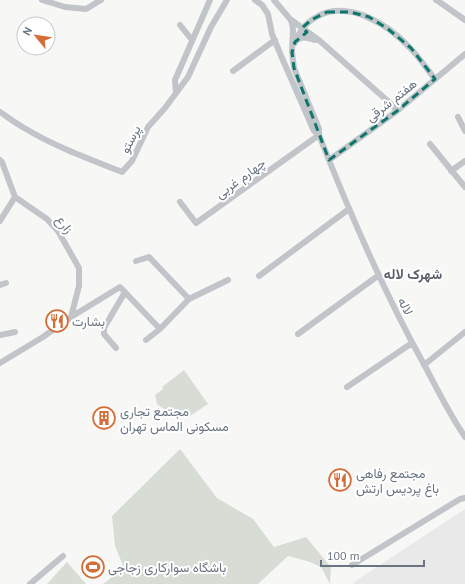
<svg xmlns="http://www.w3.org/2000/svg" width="465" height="584" viewBox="0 0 465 584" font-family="'PT Sans',Vazirmatn,sans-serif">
<rect width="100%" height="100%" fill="#f7f8f5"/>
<path fill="#e8e9e8" d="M465,509V584H353L354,582Z"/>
<path fill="#d7dcd5" d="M184,370L208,404L187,418H177L157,404L155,395L163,389L162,387Z
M180,449L217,498L253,519L274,547L306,537L331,567L330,584L321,567L310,562L288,556L258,584H103L124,568L115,546L112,516Z
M67,562L86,584H47Z"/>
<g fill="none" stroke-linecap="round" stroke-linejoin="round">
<path stroke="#c1c4c8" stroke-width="6" d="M42,0L65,7L86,9L101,0
M255,0L262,5L268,14L272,34L282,58L314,131L319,135
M274,0L290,19L292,23L293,30L292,52L294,68L319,129V135C350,214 384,293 426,368C438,391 450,415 465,437
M436,0L438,1L465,20
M290,19L320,41L390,103L397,111
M180,25L192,40
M296,41C302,35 308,38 315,40
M295,43C300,29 306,23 318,16C350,0 389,25 410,48C419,57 427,69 435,79
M233,71L275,40
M176,93L175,80L210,0
M0,112C9,118 17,124 26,129C56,147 89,159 122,172L132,161L148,127L165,108L188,77L211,27L227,0
M458,117L465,131
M430,144L465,187
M0,160L2,162L15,197L47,219L58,231L79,268V286L71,317
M329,160L397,111L465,54
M451,171L465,161
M180,202L196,223L319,135
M0,221L15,197
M136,261L149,257L189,299
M259,276L349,209
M0,285L6,283
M298,334L379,275
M0,335L15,332
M146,340L160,329L189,299L228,280
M116,348L104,334V328L125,292
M0,363L43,337L71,317L120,287L160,329
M424,365L465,332
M347,387L412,343
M352,565L460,499L465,498
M30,584L63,556"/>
</g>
<path fill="none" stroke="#0f766e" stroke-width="3" stroke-dasharray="8 5" stroke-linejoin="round" d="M327,12H350L369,17L388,29L411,48L435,79L397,111L329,160L294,68L292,52L295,42L307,32L302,28L311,20Z"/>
<defs>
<g id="restaurant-ring" transform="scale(1.15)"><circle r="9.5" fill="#fff" stroke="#d46e39" stroke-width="1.5"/><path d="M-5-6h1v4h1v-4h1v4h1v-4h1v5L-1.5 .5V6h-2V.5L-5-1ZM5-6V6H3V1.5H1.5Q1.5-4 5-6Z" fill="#d46e39"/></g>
<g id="building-ring" transform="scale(1.15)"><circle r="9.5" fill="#fff" stroke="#d46e39" stroke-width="1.5"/><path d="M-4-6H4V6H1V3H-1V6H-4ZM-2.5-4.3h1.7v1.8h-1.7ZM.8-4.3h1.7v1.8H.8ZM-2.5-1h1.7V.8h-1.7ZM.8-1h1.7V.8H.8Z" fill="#d46e39"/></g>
<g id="stadium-ring" transform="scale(1.15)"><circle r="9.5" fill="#fff" stroke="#d46e39" stroke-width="1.5"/><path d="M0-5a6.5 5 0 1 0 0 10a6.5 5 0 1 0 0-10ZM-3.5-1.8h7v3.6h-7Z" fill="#d46e39"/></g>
</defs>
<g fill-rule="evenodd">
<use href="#restaurant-ring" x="57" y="321"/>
<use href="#building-ring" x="104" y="418"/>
<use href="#restaurant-ring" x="340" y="480"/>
<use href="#stadium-ring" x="93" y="567"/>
</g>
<g text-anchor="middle" stroke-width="4" stroke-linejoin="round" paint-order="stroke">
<g font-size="13" fill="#697583" stroke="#fff">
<text transform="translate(391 100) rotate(-38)" y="5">هفتم شرقی</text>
<text transform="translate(130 139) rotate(-63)" y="5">پرستو</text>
<text transform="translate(240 178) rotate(-36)" y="5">چهارم غربی</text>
<text transform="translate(65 224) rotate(53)" y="5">زارع</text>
<text transform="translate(406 306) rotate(64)" y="5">لاله</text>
</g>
<g font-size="13" fill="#697583" stroke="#fff" text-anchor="start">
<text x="72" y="326">بشارت</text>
<text x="120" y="416">مجتمع تجاری<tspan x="120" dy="15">مسکونی الماس تهران</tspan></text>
<text x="356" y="478">مجتمع رفاهی<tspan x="356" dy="15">باغ پردیس ارتش</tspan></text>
<text x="108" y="572">باشگاه سواركاری زجاجی</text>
</g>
<g font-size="14" font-weight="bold" fill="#575f69" stroke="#fff">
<text x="413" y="279">شهرک لاله</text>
</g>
</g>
<g transform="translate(36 36) rotate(299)"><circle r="19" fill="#ffffff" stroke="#c3c8cd"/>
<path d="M0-3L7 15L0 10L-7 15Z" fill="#d46e39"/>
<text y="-6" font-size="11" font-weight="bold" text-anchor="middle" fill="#697583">N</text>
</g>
<path d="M321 560v6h103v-6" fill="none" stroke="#697583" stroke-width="2"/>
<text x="327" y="560" font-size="12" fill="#697583" stroke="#ffffff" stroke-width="3" paint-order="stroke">100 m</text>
</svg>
